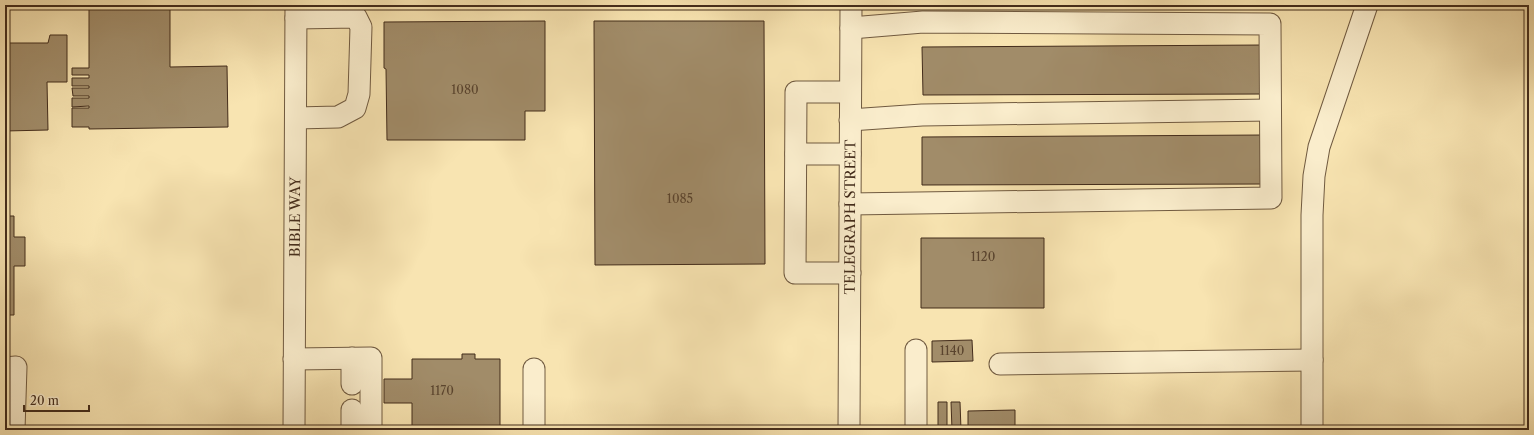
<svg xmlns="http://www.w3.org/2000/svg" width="1534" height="435" viewBox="0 0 1534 435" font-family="'Libre Caslon Text',serif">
<rect width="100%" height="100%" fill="#f8e4b1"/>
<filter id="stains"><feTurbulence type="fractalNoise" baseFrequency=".005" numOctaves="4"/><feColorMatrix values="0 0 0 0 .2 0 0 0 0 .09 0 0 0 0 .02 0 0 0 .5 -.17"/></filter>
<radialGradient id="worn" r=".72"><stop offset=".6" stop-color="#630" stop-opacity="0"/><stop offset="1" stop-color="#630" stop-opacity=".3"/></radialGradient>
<path fill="#a18c69" stroke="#432c1b" d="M89,5H170V67L227,66L228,127L89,129V127H72V108H89V106L72,107V98H89V96H73L72,88H89V86H72V78H89V75H72V68H89Z
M545,21V111H525V140H387L386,69L384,68V22Z
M594,21H764L765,264L595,265Z
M50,35H67V82H47L48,130L5,131V43H48Z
M1264,45V94L923,95L922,47Z
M1264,135V184L922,185V137Z
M5,216H14V237H25V266H14V315H5Z
M921,238H1044V308H921Z
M972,340L973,361L932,362V341Z
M462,354H475V359H500V430H412V403H384V379H412V359H462Z
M938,402H947V430H938Z
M951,402H960L961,430H952Z
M1015,410V430H968V411Z"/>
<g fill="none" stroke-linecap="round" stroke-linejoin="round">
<g stroke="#705a40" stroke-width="23">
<g id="minor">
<path d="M296,118L338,117L355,108L359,94L361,27L356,17L296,18"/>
<path d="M850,120L922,115L1270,110"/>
<path d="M796,154H850"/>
<path d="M850,204L1271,198L1270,24L923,22L851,28"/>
<path d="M850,273H795L796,92H850"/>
<path d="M352,358V384"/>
<path d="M294,359L371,358V430"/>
<path d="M1000,364L1312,360"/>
<path d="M5,368L16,367L14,430"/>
<path d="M534,369V430"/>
<path d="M352,410V430"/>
<path id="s1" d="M294,430L296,5"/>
<path id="s2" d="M849,430L851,5"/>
<path d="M916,430V350"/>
<path d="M1312,430V215L1314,176L1319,147L1367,5"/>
</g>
</g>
<use href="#minor" stroke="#faedcc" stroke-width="21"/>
</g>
<g text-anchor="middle" stroke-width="3.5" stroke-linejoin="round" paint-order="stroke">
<g font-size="12" fill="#5a442e">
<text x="465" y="94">1080</text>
<text x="680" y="203">1085</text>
<text x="983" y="261">1120</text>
<text x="952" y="355">1140</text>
<text x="442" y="395">1170</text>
</g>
<g font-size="14" fill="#432c1b" stroke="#faedcc">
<text dy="5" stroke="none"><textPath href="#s1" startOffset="213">BIBLE WAY</textPath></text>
<text dy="5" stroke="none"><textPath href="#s2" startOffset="213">TELEGRAPH STREET</textPath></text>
</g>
</g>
<rect width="1534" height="435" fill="none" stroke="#f8e4b1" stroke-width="20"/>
<rect x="6" y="6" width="1522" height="423" fill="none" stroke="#432c1b" stroke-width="2"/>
<rect x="10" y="10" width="1514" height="415" fill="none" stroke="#432c1b"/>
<path d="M24 405v6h65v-6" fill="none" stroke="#432c1b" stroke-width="2"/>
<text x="30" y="405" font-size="12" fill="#432c1b" stroke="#faedcc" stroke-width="3" paint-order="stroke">20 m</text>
<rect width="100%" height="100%" filter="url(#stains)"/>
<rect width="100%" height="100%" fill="url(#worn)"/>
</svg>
